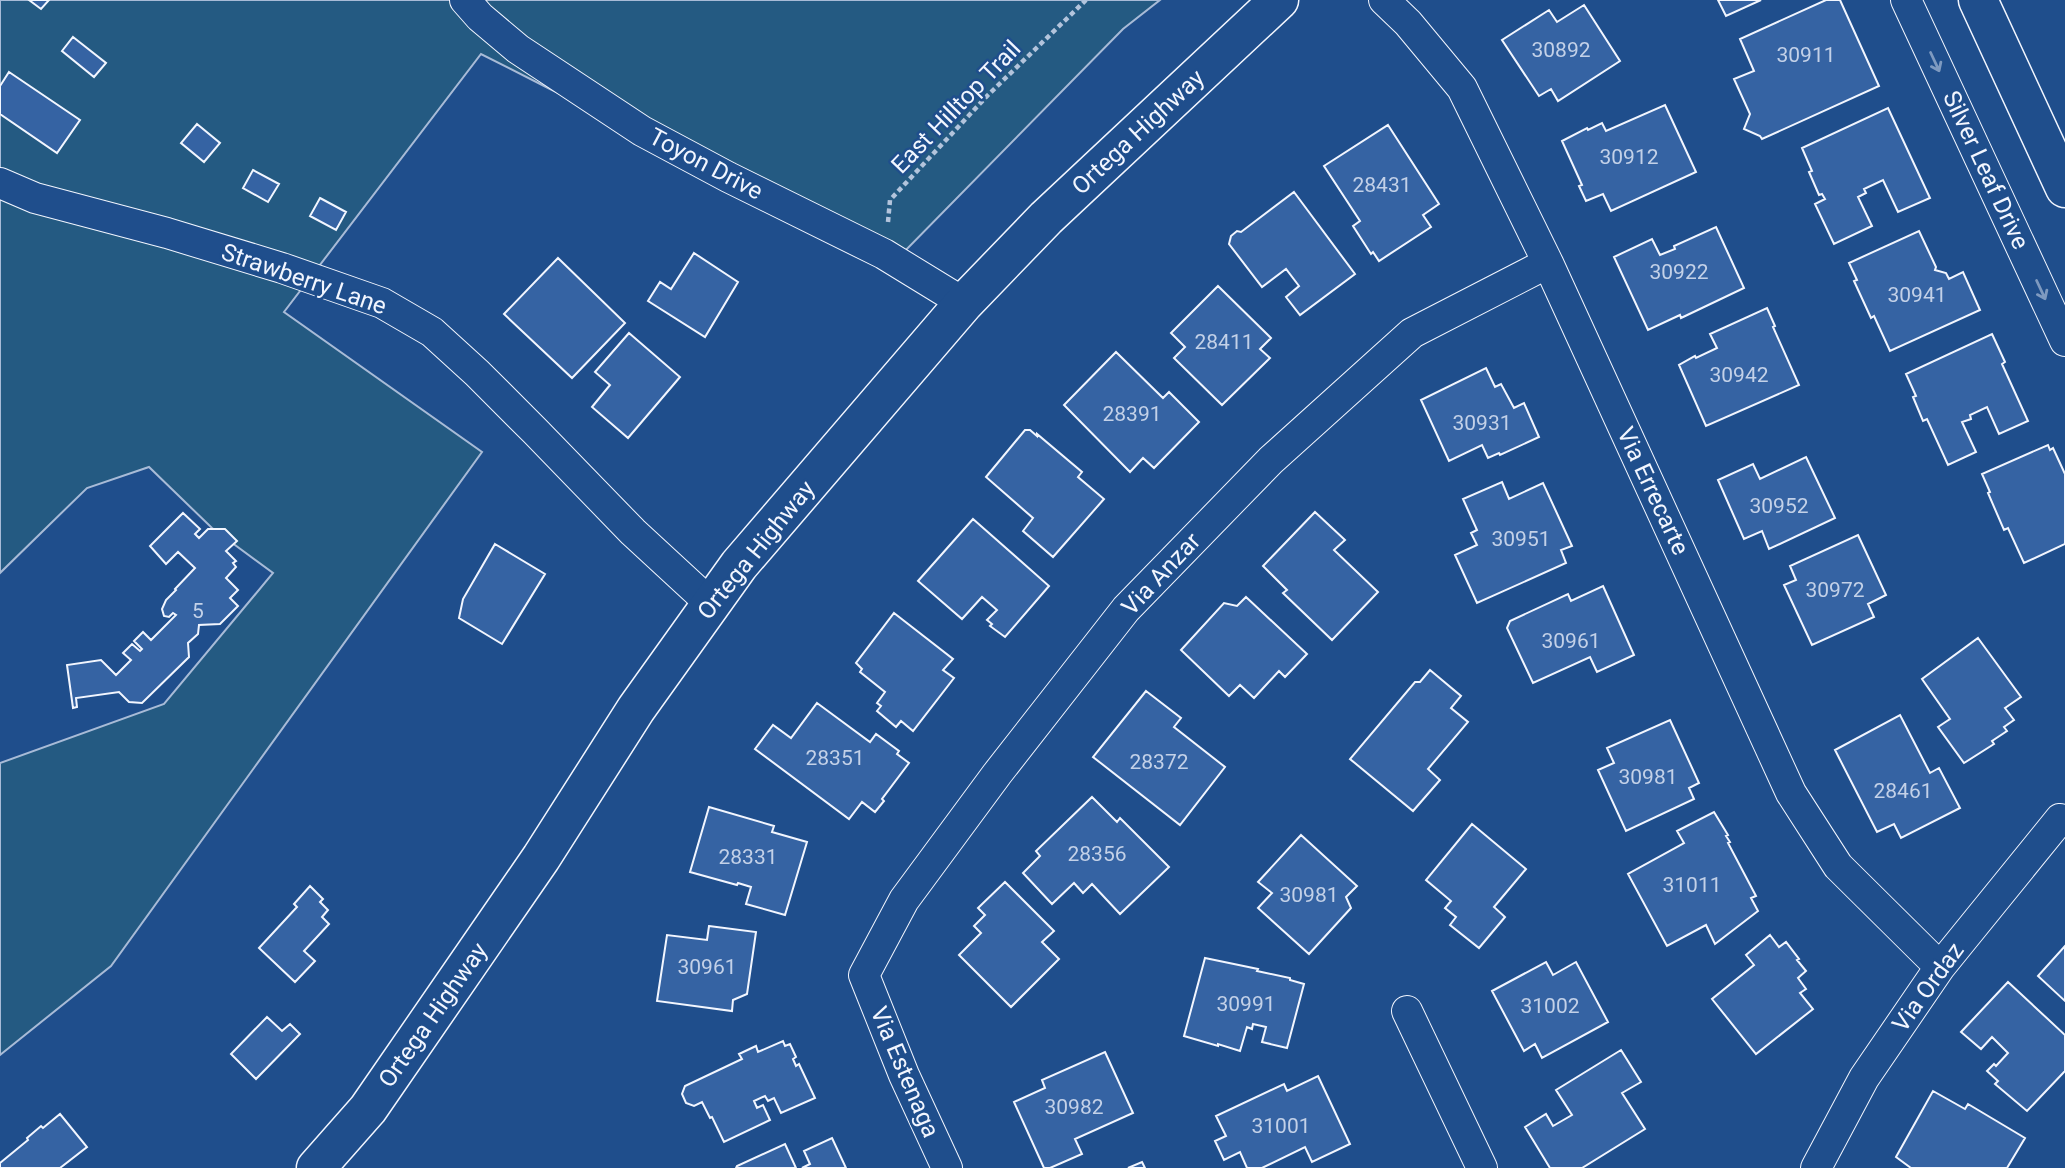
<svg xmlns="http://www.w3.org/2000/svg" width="2065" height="1168" viewBox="0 0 2065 1168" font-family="Roboto,sans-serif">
<rect width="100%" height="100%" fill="#1f4e8c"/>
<path fill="#245a82" stroke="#a8bbd7" stroke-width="2" d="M0,0H1160L1123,29L901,255L550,89L481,54L284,312L482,452L111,966L0,1055V763L164,704L273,573L212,528L149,467L87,488L0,573Z"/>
<path fill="#3563a3" stroke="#f2f6ff" stroke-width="2" d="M29,0H49L41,9Z
M1718,0H1761L1726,16Z
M1826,0H1840L1879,86L1762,139L1760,136L1744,129L1750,114L1734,79L1754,71L1740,39Z
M1584,5L1620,61L1558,101L1551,89L1539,96L1502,40L1549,10L1557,22Z
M73,37L106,63L94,77L62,51Z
M9,72L80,120L57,153L0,114V86Z
M1665,105L1696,172L1611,211L1603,194L1586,201L1579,186L1582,185L1562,141L1587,128L1588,130L1602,123L1606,131Z
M1888,108L1930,198L1898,212L1883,180L1864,189L1866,193L1858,197L1872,226L1834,244L1815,204L1825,199L1822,194L1819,195L1809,172L1812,171L1802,148Z
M197,124L220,143L204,162L181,143Z
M1388,125L1439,204L1423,215L1431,227L1379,261L1373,252L1371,254L1353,226L1360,221L1324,166Z
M253,170L279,184L268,202L243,188Z
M1294,192L1355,274L1300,315L1286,297L1299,286L1286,269L1262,287L1229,244L1231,236L1237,231L1241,232Z
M320,198L346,212L336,230L310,216Z
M1716,227L1744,288L1681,318L1680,315L1648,330L1614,257L1652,239L1660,255L1675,249L1674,246Z
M1919,231L1936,267L1935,270L1946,273L1949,279L1963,272L1980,310L1890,351L1874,316L1871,318L1854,281L1857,280L1849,263Z
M694,253L738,282L705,337L648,301L660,282L671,289Z
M558,258L625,323L572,378L504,314Z
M1218,286L1271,338L1260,349L1270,358L1222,405L1174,358L1185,347L1171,333Z
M1767,308L1775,326L1773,327L1799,385L1706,426L1679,365L1695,356L1696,358L1717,348L1710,334Z
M629,333L680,377L628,438L592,407L610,385L595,372Z
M1992,334L2005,362L2002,364L2028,421L1999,434L1987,407L1970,415L1971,419L1962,422L1976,452L1948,465L1927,419L1923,421L1913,397L1916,396L1906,374Z
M1116,352L1163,398L1169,392L1199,422L1154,468L1143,458L1130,472L1064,405Z
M1486,368L1495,387L1501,384L1514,408L1524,403L1539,437L1500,455L1499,453L1488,458L1482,445L1449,461L1421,400Z
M1025,430H1030L1037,436V434L1082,472L1078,477L1104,499L1053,557L1023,531L1033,518L986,477Z
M2048,445L2050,450L2053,448L2065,474V544L2024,563L2008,528L2004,530L1988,493L1990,492L1982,474Z
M1806,457L1835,518L1769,549L1762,531L1744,539L1718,480L1753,464L1760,479Z
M1502,482L1509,499L1543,483L1572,546L1561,550L1566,563L1477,603L1455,555L1477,545L1471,533L1477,530L1463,499Z
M1315,512L1345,540L1334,550L1378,592L1332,640L1283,593L1287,590L1263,566Z
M183,513L200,529L195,534L199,538L208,529H225L237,541L226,551L236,561L233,563L236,567L226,578L238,590L230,598L238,606L220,624L199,625L198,634L188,643L189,657L142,703L129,702L119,692L76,698L77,707L73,708L67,665L101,660L116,675L131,660L123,653L132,644L140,651L142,649L134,641L143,632L151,640L176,615L173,613L169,617L164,616L162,609L166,600L176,590L175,589L195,568L178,552L166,564L150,546Z
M973,519L1049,586L1005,637L990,626L992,624L987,620L997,610L982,597L962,619L918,581Z
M1858,535L1886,595L1868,604L1874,617L1812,645L1784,585L1796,580L1790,566Z
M495,544L545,574L502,644L459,618L463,599Z
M1603,586L1634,655L1597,672L1590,657L1533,683L1507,628L1510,621L1568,594L1571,601Z
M1246,597L1307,654L1285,677L1279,671L1254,698L1240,685L1229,696L1181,650L1224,603L1237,606Z
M894,613L953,659L943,670L954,678L913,731L901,721L896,727L877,711L881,706L877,703L885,692L860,672L862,669L856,663Z
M1978,638L2021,697L2005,708L2014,720L2004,727L2007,731L1992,741L1994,744L1964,763L1938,727L1950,719L1922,679Z
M1430,670L1461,696L1451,708L1468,722L1428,769L1440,780L1413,811L1350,759L1415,682H1420Z
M1146,691L1181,718L1174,727L1225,767L1180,825L1093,757Z
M817,703L870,742L876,734L899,751L897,754L909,763L882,799L884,801L875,812L862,802L849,819L755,749L773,725L791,738Z
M1900,715L1930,773L1939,768L1960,808L1901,838L1894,824L1877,832L1835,750Z
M1670,720L1699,783L1689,788L1694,799L1626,831L1598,770L1614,763L1607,748Z
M1092,797L1117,822L1120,818L1169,867L1120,914L1092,884L1083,893L1074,883L1052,904L1023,873L1040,856L1036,851Z
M709,807L774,826L772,832L807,842L785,915L746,904L751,887L738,883L737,885L690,872Z
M1714,812L1728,835L1726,836L1730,842L1728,843L1756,896L1751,898L1758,911L1715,944L1706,925L1667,946L1628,874L1684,843L1677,831Z
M1472,824L1526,869L1494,907L1505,917L1479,948L1450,925L1456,917L1445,908L1451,901L1426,880Z
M1301,835L1357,886L1346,897L1351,908L1309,954L1258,908L1272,893L1258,882Z
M1005,882L1054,931L1042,942L1059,959L1011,1007L959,955L981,933L974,926L985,915L978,908Z
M310,886L323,899L320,902L328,910L322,917L329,924L304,951L315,961L295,982L259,948L297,907L294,904Z
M709,926L756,932L747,994L733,1000L732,1011L657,1001L667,935L707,940Z
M1770,935L1779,947L1786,942L1799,959L1797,960L1806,971L1798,978L1806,989L1800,993L1813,1009L1756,1054L1712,999L1754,965L1746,955Z
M2065,946V1001L2038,976Z
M1205,958L1258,969L1257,971L1290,978V980L1304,984L1287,1048L1262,1042L1266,1027L1253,1024L1252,1029L1247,1027L1240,1051L1218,1044V1046L1184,1036Z
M1546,962L1553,975L1576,962L1608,1022L1542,1058L1535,1044L1524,1051L1492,991Z
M2008,982L2065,1035V1071L2027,1111L1995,1084L1998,1081L1987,1071L1994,1064L1996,1066L2008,1053L1992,1037L1981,1049L1961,1032Z
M267,1017L282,1031L290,1024L300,1034L256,1079L231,1054Z
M783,1041L785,1046L790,1044L796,1057L793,1059L796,1066L799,1064L815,1098L781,1113L774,1098L768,1101L765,1096L754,1101L757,1108L763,1105L770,1120L724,1142L712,1117L710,1118L702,1102L694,1106L686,1103L682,1094L685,1086L742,1059L739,1054L756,1046L758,1052Z
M1621,1050L1641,1082L1622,1093L1645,1129L1582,1168H1550L1525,1127L1546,1114L1553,1126L1572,1115L1556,1090Z
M1105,1052L1133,1113L1075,1139L1082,1154L1050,1168H1044L1014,1102L1045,1088L1042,1080Z
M1318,1076L1350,1144L1312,1162L1305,1147L1262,1168H1247L1240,1152L1224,1160L1215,1141L1226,1136L1216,1116L1284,1084L1287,1091Z
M1933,1091L1965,1109L1968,1104L2025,1138L2007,1168H1911L1896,1157Z
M60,1114L87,1147L60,1168H0V1163L28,1140L27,1138L41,1126L43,1128Z
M832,1138L846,1168H802L810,1164L804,1151Z
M785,1144L796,1168H736L737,1166Z
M1142,1162L1145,1168H1128Z"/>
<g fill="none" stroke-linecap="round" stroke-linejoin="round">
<g stroke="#f2f6ff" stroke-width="32">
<path id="minor" d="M465,0L480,17L518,49L642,131L728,177L884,254L964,303
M1384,0L1408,23L1462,88L1548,263L1791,793L1838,866L1940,967
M1906,0L2065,341
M0,183L35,198L167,233L282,268L382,303L432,332L477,373L535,431L633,532L711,604
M1407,1011L1482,1168
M947,1168L904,1075L864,975L904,900L997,774L1126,609L1271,460L1412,333L1548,263
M1816,1168L1864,1078L1940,967L2060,819"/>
</g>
<g stroke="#f2f6ff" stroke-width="41">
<path id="tertiary" d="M1978,0L2065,188"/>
</g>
<g stroke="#f2f6ff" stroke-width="41">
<path id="primary" d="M316,1168L368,1109L541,858L636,709L739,565L964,303L1046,218L1279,0"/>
</g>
<path stroke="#b3c4dc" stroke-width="4.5" stroke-dasharray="5 3.5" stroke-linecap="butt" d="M888,222L890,200L988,95L1086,0"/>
<use href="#minor" stroke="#1f4e8c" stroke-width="30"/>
<use href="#tertiary" stroke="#1f4e8c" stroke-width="38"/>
<use href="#primary" stroke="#1f4e8c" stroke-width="38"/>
</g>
<defs><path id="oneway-shaft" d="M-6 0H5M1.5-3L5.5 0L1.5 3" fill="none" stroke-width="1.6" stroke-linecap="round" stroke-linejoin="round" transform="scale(1.75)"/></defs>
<g stroke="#7e9ac0">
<use href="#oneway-shaft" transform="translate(1935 62) rotate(65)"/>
<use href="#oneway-shaft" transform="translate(2041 290) rotate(65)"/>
</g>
<g text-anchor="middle" stroke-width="5" stroke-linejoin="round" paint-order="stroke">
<g font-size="21" fill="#c3d1e8">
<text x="1561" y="57">30892</text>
<text x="1806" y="62">30911</text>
<text x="1629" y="164">30912</text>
<text x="1382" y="192">28431</text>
<text x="1679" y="279">30922</text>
<text x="1917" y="302">30941</text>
<text x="1224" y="349">28411</text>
<text x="1739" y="382">30942</text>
<text x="1132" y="421">28391</text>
<text x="1482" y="430">30931</text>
<text x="1779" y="513">30952</text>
<text x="1521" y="546">30951</text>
<text x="1835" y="597">30972</text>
<text x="198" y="618">5</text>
<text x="1571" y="648">30961</text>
<text x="835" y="765">28351</text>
<text x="1159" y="769">28372</text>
<text x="1648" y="784">30981</text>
<text x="1903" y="798">28461</text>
<text x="1097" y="861">28356</text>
<text x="748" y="864">28331</text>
<text x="1692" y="892">31011</text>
<text x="1309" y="902">30981</text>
<text x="707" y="974">30961</text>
<text x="1246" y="1011">30991</text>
<text x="1550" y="1013">31002</text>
<text x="1074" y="1114">30982</text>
<text x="1281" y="1133">31001</text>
</g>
<g font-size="24" fill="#f2f6ff" stroke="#1f4e8c">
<text transform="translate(956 107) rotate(-46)" y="8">East Hilltop Trail</text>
<text transform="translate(1138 132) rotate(-43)" y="8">Ortega Highway</text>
<text transform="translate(706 164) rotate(28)" y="8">Toyon Drive</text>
<text transform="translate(1986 170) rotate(65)" y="8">Silver Leaf Drive</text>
<text transform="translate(304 279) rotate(19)" y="8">Strawberry Lane</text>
<text transform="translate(1653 491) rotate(65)" y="8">Via Errecarte</text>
<text transform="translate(756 550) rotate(-51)" y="8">Ortega Highway</text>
<text transform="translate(1161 574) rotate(-47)" y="8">Via Anzar</text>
<text transform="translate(1928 987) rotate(-54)" y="8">Via Ordaz</text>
<text transform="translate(433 1015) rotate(-55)" y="8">Ortega Highway</text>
<text transform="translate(905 1072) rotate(67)" y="8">Via Estenaga</text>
</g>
</g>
</svg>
